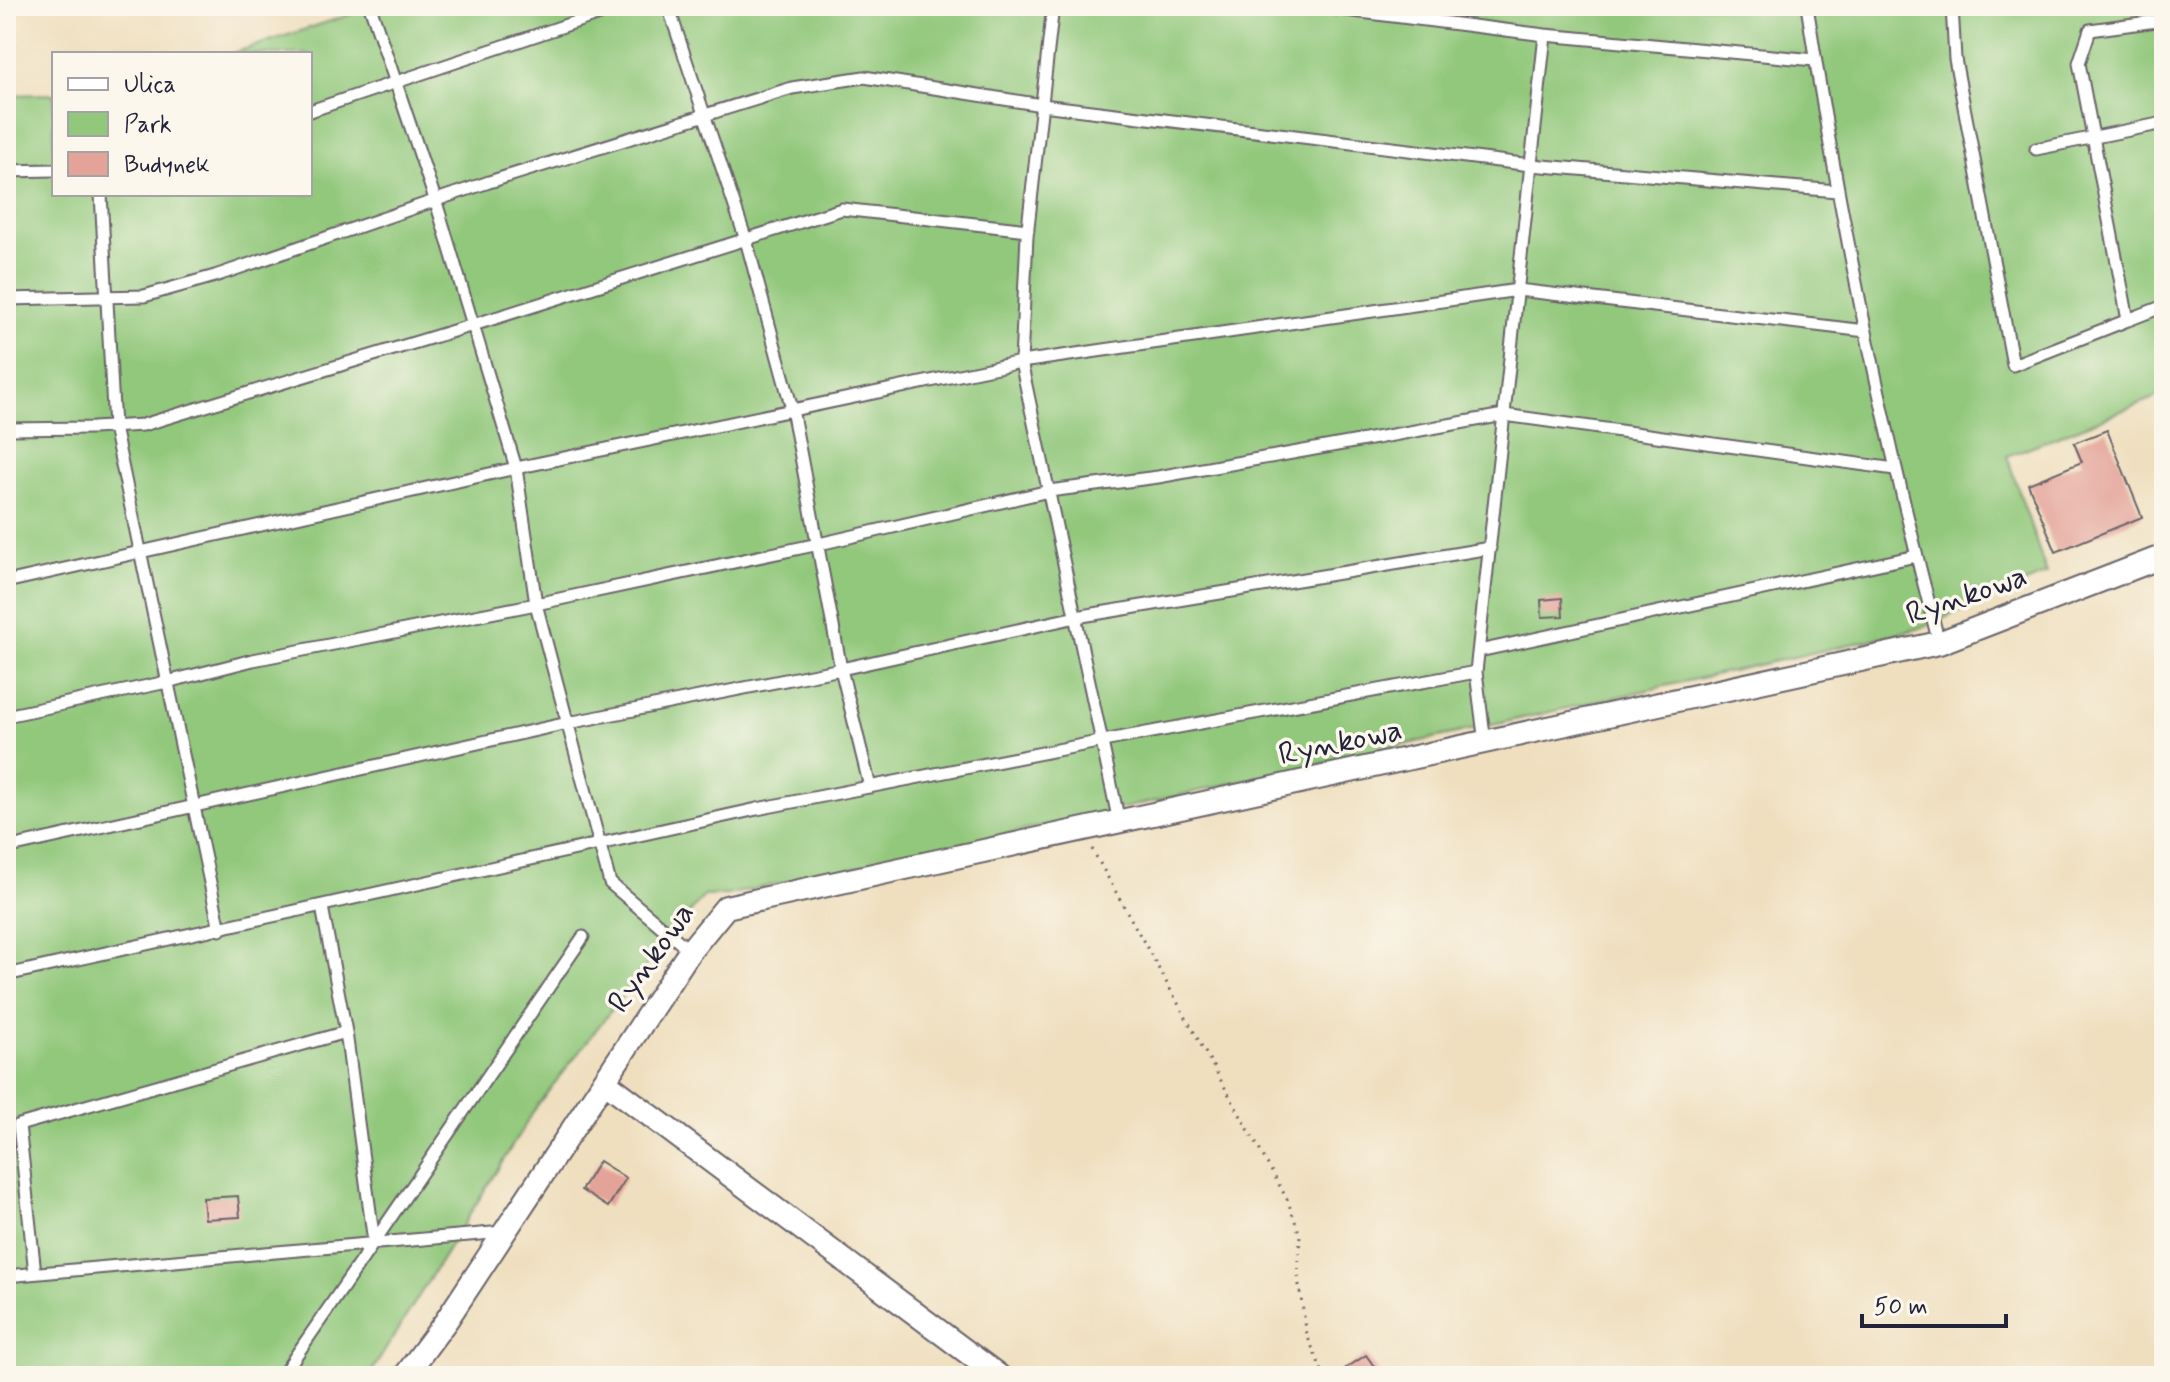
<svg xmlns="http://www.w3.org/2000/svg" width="2170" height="1382" viewBox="0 0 2170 1382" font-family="Mynerve,sans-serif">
<rect width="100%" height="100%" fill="#fbf7ec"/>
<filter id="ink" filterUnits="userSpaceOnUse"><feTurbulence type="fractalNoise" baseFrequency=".0125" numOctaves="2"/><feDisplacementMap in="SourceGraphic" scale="16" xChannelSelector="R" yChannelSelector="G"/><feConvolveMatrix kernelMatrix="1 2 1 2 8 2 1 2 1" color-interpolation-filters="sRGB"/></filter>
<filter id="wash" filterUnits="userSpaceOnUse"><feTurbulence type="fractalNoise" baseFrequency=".006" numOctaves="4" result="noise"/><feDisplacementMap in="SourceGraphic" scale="32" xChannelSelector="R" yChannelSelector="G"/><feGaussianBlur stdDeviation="1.8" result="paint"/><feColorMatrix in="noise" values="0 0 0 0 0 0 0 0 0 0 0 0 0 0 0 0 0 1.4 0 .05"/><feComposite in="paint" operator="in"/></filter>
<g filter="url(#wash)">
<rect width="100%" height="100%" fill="#efdfbf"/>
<path fill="#92c87b" stroke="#5a755b" stroke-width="2" d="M376,6H2164V394L2007,456L2047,574L1918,629L977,841L727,895L704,896L661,946L537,1106L369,1376H6V95L54,94V194H310V54H230Z"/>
<g id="blocks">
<path fill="#e4a399" d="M2107,430L2142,517L2056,552L2028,484L2082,462L2074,443Z
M1562,598L1563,616L1542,617L1541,600Z
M599,1161L626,1178L608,1207L581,1190Z
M238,1196L240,1217L205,1219L203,1198Z
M1366,1355L1381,1376H1334Z"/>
</g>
</g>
<g filter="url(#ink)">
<use href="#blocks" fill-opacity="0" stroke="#6a6469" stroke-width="2"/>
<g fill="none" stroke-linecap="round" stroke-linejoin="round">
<g stroke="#6a6469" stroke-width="15">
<path id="service" d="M370,6L436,202L516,468L536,604L610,883L690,951
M668,6L746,240L792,409L841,669L870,787
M1053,6L1027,236L1021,362L1119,822
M1313,6L1545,35L1476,672L1485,743
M1807,6C1840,220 1884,433 1939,643
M1952,6L1955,59L2013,365L2128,320L2079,63L2090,30L2164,20
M1545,35L1815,60
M310,111L623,6
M2036,149L2164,123
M6,171L54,170
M101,194L114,427L220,930
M6,299L144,296L215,276L489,182L792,88L864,77L1042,105L1531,165L1837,191
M2128,320L2164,306
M6,429L93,428L143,425L473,325L842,209L1028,230
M6,582L516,468L1021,362L1518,290L1866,331
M1479,651L1916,556
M6,716L167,682L253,660L536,604L819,544L1049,491L1158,477L1504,415L1895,469
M6,848L568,723L841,669L1076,617L1490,548
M6,975L757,809L1103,741L1476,672
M346,1032L374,1242L583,937
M35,1273L19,1125L346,1032L322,907
M6,1276L503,1232
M282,1376L374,1242"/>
</g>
<g stroke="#6a6469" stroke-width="26">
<path id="minor" d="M604,1081L999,1376
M405,1376L446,1321L690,951L726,907L1939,643L2164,556"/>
</g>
<path stroke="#6a6469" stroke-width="3" stroke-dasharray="2 6" stroke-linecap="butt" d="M1092,849L1287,1199L1300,1235L1298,1279L1307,1335L1324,1376"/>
<use href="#service" stroke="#fff" stroke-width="11"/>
<use href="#minor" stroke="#fff" stroke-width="22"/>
</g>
</g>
<g text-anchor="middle" stroke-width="7" stroke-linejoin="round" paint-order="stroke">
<g font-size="32" fill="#22223b" stroke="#fbf7ec">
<text transform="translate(1966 594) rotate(-19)" y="11">Rynkowa</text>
<text transform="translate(1340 741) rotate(-12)" y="11">Rynkowa</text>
<text transform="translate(650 957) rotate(-55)" y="11">Rynkowa</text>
</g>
</g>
<rect width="2170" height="1382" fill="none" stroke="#fbf7ec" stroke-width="32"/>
<rect x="52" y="52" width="260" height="144" fill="#fbf7ec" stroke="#a4a2a5" stroke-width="2"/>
<rect x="68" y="78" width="40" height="12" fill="#ffffff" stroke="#a4a2a5" stroke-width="2"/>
<text x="124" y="92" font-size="24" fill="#22223b">Ulica</text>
<rect x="68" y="112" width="40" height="24" fill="#92c87b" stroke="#a4a2a5" stroke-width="2"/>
<text x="124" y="132" font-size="24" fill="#22223b">Park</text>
<rect x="68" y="152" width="40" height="24" fill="#e4a399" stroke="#a4a2a5" stroke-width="2"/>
<text x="124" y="172" font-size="24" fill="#22223b">Budynek</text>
<path d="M1862 1314v12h144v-12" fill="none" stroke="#22223b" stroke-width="4"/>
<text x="1874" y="1314" font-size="24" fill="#22223b" stroke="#fbf7ec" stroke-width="6" paint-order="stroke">50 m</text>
</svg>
